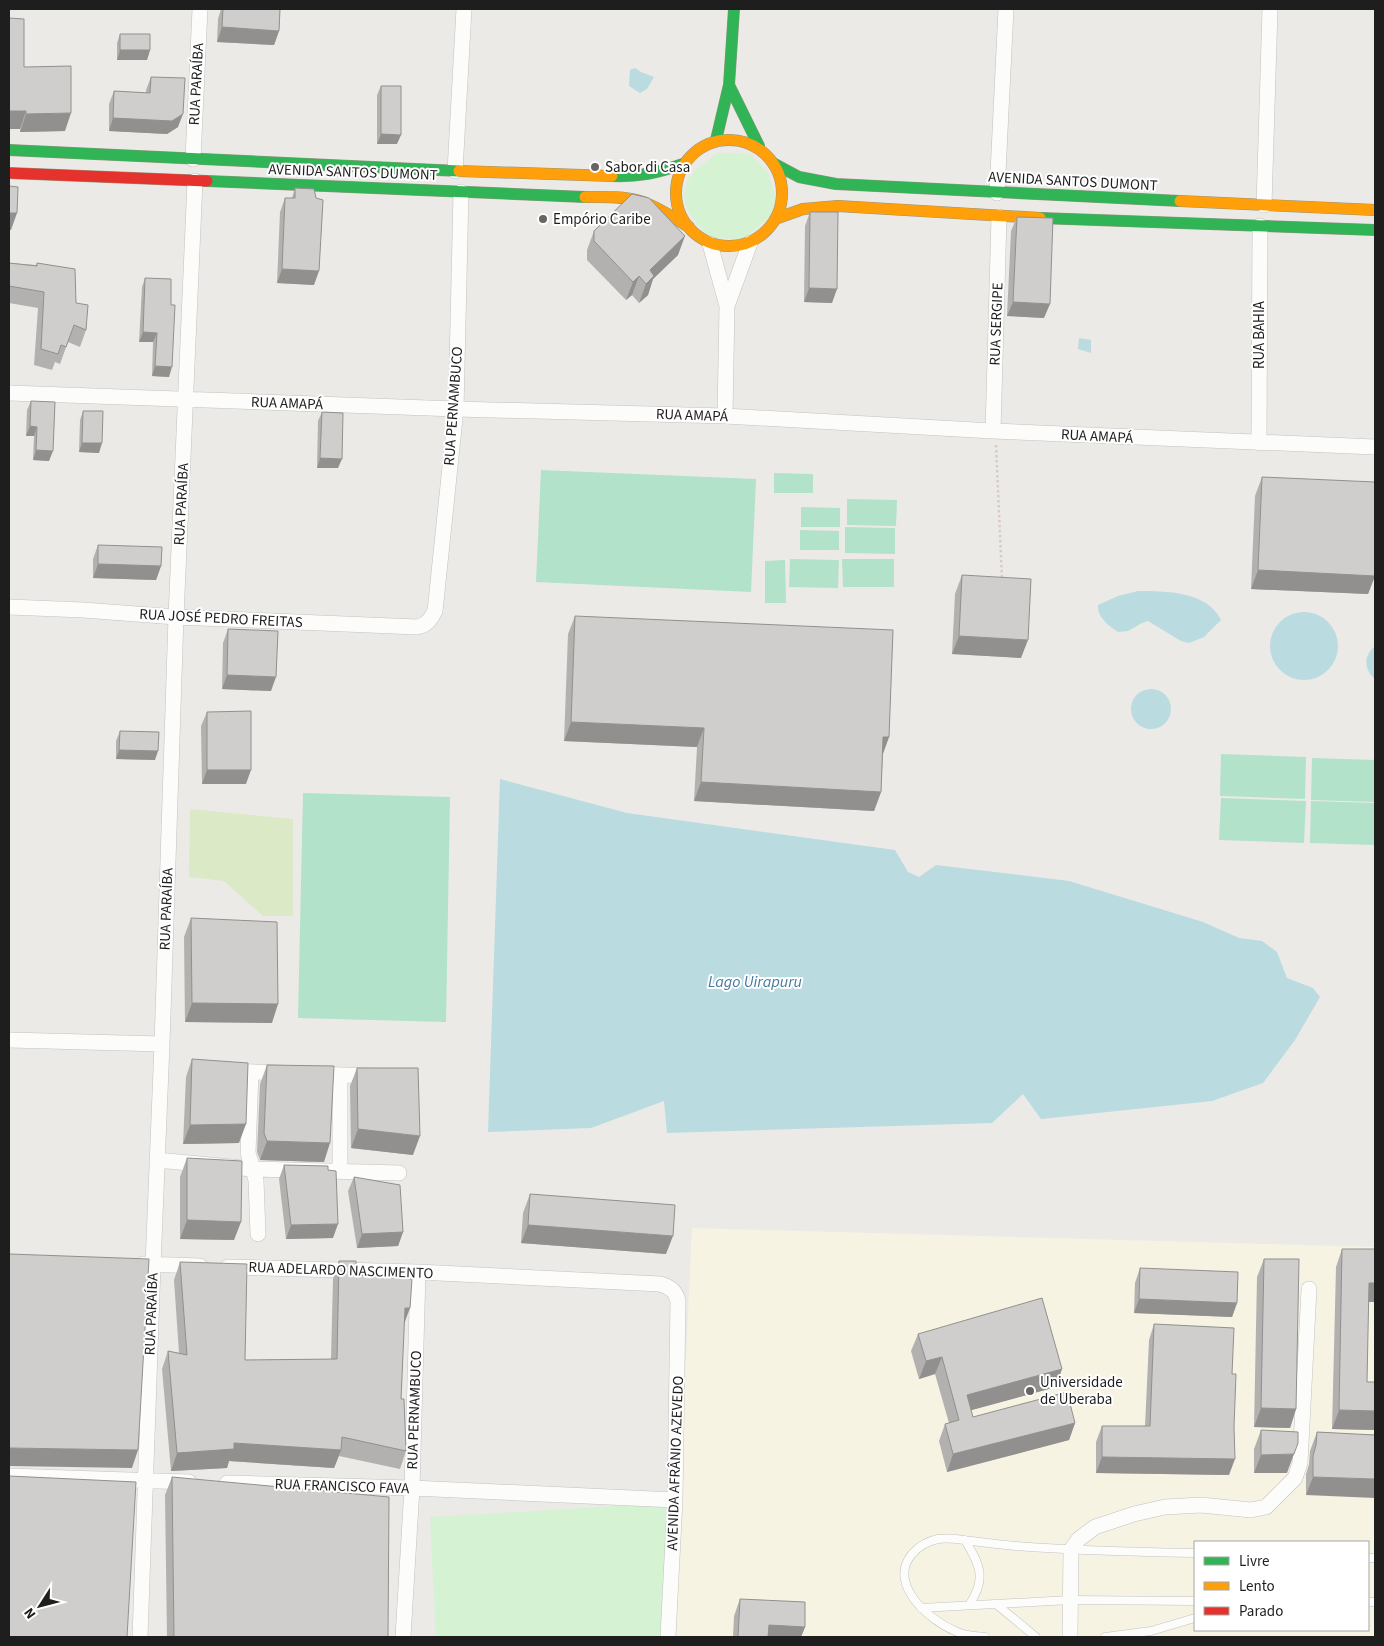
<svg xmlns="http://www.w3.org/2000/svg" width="1384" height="1646" viewBox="0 0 1384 1646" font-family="'Source Sans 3',sans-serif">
<rect width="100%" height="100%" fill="#eceae7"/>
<path fill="#f6f3e2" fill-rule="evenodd" d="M692,1228L1375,1247V1637H673ZM1195,1542H1368V1630H1195Z"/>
<path fill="#dce9c6" d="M190,809L293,819V916H263L224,881L189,877Z"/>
<path fill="#d5f2d2" d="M717,153L750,154L768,173L776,199L769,217L744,239L710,238C693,219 675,203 690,176C695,169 710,159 717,153Z
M667,1503L661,1637H436L430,1517Z"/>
<path fill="#b2e2c9" d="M541,470L756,479L751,592L536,582Z
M774,473L813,474V493H774Z
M847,499L897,500L896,526L847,525Z
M801,507L840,508V527H801Z
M845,527L895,528V554L845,553Z
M800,530L839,531V550H800Z
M790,559L839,560L838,588L789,587Z
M842,559H894V587H843Z
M785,560L786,603H765V561Z
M1221,754L1306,757L1305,799L1220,796Z
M1312,758L1375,760V802L1311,800Z
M303,793L450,797L446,1022L298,1018Z
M1221,798L1306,801L1304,843L1219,840Z
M1311,801L1375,803V845L1310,843Z"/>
<path fill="#badbdf" d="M635,68L641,72L654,77L647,89L640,93L629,86L630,70Z
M1079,338L1091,340V353L1078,349Z
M1138,591C1166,591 1207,591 1221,620L1204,637L1189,643L1181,641L1148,621L1142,623L1128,631L1118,632C1109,626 1097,617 1098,605L1118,596Z
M1270 646a34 34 0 1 1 68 0a34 34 0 1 1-68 0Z
M1375,646V679C1363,669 1364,655 1375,646Z
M1131 709a20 20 0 1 1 40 0a20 20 0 1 1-40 0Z
M500,779L627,813L895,850L908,872L919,877L936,865L1069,881L1203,922L1239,938L1262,941L1277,952L1287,978L1313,988L1320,997L1295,1040L1263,1083L1212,1101L1041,1119L1023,1094L992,1123L667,1133L664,1101L591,1128L488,1132Z"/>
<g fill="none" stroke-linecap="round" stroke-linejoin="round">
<g stroke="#c3c2c1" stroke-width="9">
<path id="lane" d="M965,1540C980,1565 987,1579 969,1605
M1368,1558H1375
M1368,1602H1375
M996,1604L1036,1637
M921,1608L1070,1600L1195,1601
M985,1637C975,1636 965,1636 955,1631C929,1620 887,1584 912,1554C919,1546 928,1541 938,1539C949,1537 961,1540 972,1541C987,1543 1002,1545 1017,1546C1076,1551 1136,1552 1195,1553
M1105,1637L1151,1631L1195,1618"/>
</g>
<g stroke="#c3c2c1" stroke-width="16">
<path id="street" d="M193,159L200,9
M455,171L464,9
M997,193L1006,9
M1264,205L1270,9
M710,244L727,306L725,416
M727,306L750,243
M9,393L456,409L725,416L993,431L1375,447
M993,431L999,217
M1259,443L1260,226
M9,607L83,610L176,617L417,627C427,625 430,620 435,611L456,409L461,192
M9,1040L162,1044
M228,1071L285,1073
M251,1072L248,1153L256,1180L258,1234
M313,1074L375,1076
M157,1160L252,1169L399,1173
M340,1171V1076
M143,1264L200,1266
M228,1267L418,1272L660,1284C670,1287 676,1291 678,1301L675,1500L668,1637
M9,1476L189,1482
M227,1483L412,1488L675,1500
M140,1637L153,1265L162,1044L176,617L195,181
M403,1637L412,1488L418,1272
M1070,1637L1071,1550L1079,1539L1095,1527L1134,1514L1165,1507L1201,1505L1251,1510L1266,1507L1295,1478L1300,1463L1309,1289"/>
</g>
<g stroke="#96957f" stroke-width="12">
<path id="fast" d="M729,85L759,146
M716,140L729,85L734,9
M9,150L459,171
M773,163L799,177L836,184L1180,201
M612,176C639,177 657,173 683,164
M207,181L585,197
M1040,218L1375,230"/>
</g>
<g stroke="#96957f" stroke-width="12">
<path id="slow" d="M676 193a53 53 0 1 1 106 0a53 53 0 1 1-106 0Z
M459,171L612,176
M585,197C603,197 622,196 640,201C657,206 674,218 689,227
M1180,201L1375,210
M775,219L803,209L838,206L1040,218"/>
</g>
<g stroke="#96957f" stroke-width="12">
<path id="jam" d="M9,173L207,181"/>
</g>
<path stroke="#d9cbca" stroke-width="2.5" stroke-dasharray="2.5 2.5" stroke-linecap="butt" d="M996,445L1002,579"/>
<use href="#lane" stroke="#fcfcfb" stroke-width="8"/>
<use href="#street" stroke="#fcfcfb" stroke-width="15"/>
<use href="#fast" stroke="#30b455" stroke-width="11"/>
<use href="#slow" stroke="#ff9f0a" stroke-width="11"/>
<use href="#jam" stroke="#e5322d" stroke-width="11"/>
</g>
<path fill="#b3b1af" d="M221,9H280L279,31L274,45L217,42L218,19Z
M120,34L150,50L147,60H117V43Z
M24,67L65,131L20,132Z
M151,77L178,127L167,134L109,131V104L114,91L146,93V90Z
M381,86L397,144H377V95Z
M295,188L314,285L277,283L280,212L285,198H292Z
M810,212L832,303L804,302L805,226Z
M1017,217L1044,318L1007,316L1011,231Z
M594,231L678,255L653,279L648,295L639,303L632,295L626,300L587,260V250Z
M9,263L36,265L37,263L76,303L86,330L80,347L68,342L60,364L55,362L52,370L34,365L38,308L9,303Z
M145,278L169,377L152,376L153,342H139L142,287Z
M31,401L49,461L33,460L34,436H26L27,410Z
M83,411L99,453L79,452L80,420Z
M322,412L338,468H317L318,421Z
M1262,477L1375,576L1368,594L1251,589L1255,496Z
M98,545L161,566L156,580L93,578V559Z
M962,575L1021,658L952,654L955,594Z
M575,616L889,737L883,754L881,792L874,811L694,801L697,747L564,741L568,634Z
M228,629L271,691L222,689L223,643Z
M207,712L246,784H202L201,726Z
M120,731L155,760L116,759V741Z
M191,918L272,1023L185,1022L184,937Z
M192,1059L239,1143L183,1144L186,1077Z
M267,1065L324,1162L260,1160L257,1152L260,1084Z
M357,1068L413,1155L351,1148L350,1086Z
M187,1158L234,1240L180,1239V1177Z
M284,1165L328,1170L333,1238L286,1239L279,1179Z
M354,1177L403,1232L398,1246L357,1248L348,1191Z
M530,1194L666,1254L521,1243L523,1213Z
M1342,1249L1368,1302L1367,1382H1375V1430L1332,1429L1336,1267Z
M1264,1259L1296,1409L1290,1428L1254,1427L1257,1277Z
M339,1261L356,1275L404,1323L401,1399L406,1451L400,1469L339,1456L334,1468L229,1461L227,1468L171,1471L162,1369L168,1351L179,1353L174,1280L180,1262L245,1360L331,1359L333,1279Z
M1140,1268L1237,1303L1232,1317L1134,1313L1135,1283Z
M1154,1324L1232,1374L1229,1475L1096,1473V1442L1102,1426H1145L1149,1340Z
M918,1334L1056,1387L971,1410L973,1417L1075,1423L1069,1440L947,1472L939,1441L945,1424L949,1423L935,1374L919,1379L911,1351Z
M1261,1430L1287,1473H1254V1449Z
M1317,1432L1375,1435L1306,1495V1474L1309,1464L1310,1451Z
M172,1477L388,1637H167L165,1495Z
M740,1599L805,1627L801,1637H733L734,1616Z"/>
<path fill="#92908f" d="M222,27L279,31L274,45L217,42Z
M120,50H150L147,60H117Z
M9,111H26L20,129H9Z
M71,113L65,131L20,132L26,114Z
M183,114L178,127L167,134L109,131L113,118Z
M381,134L401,135L397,144H377Z
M9,213H17L11,230H9Z
M685,236L678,255L653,279L648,295L639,303L646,284L650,270Z
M282,269L319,271L314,285L277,283Z
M639,276L632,295L626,300L633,282Z
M809,288L837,289L832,303L804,302Z
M1013,302L1050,304L1044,318L1007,316Z
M143,332L157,333L153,342H139Z
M155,366L172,367L169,377L152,376Z
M30,426L37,427L34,436H26Z
M82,443H102L99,453L79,452Z
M36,450L53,451L49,461L33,460Z
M320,458L342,459L338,468H317Z
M98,564L161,566L156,580L93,578Z
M1258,570L1375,576L1368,594L1251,589Z
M959,636L1028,640L1021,658L952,654Z
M227,675L276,677L271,691L222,689Z
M571,722L704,728L697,747L564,741Z
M883,737H889L882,756Z
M119,750L158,751L155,760L116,759Z
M207,770H251L246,784H202Z
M701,782L881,792L874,811L694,801Z
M192,1003L278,1004L272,1023L185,1022Z
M246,1124L239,1143L183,1144L190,1125Z
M358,1129L420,1136L413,1155L351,1148Z
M267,1141L330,1143L324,1162L260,1160Z
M187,1220L241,1222L234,1240L180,1239Z
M338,1224L333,1238L286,1239L291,1225Z
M528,1225L673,1236L666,1254L521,1243Z
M403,1232L398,1246L357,1248L362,1234Z
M1369,1283H1375V1302H1362Z
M1139,1299L1237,1303L1232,1317L1134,1313Z
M405,1308H410L403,1327Z
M942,1357L935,1374L919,1379L926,1361Z
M1062,1369L1056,1387L961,1413L967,1395Z
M1261,1408L1296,1409L1290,1428L1254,1427Z
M1339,1410L1375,1411V1430L1332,1429Z
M1075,1423L1069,1440L947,1472L953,1454Z
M234,1443L341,1450L334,1468L229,1461L227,1468L171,1471L177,1453Z
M9,1448L138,1450L132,1468L9,1466Z
M1294,1454L1287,1473H1254L1261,1455Z
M1102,1457L1235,1459L1229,1475L1096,1473Z
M1313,1477L1375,1479V1498L1306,1495Z
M769,1625L805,1627L801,1637H765Z"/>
<path fill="#d0cecc" stroke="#92908f" d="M223,9H280L279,31L222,27Z
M9,18L24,19V67L71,66V113L26,114V111H9Z
M120,34H150V50H120Z
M151,77L185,78L183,114L172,121L113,118L114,91L150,93Z
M381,86H401V135L381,134Z
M9,186L18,187L17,213H9Z
M295,188L314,189L316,198L323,200L319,271L282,269L285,198H295Z
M632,194L649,198L685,236L650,270L654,276L646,284L639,276L633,282L594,241V231Z
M810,212H838L837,289L809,288Z
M1017,217L1053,218L1050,304L1013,302Z
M9,263L37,266V263L75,269L76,303L88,305L86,330L74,325L66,347L61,345L58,354L41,349L44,292L9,286Z
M145,278L171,279V305H175L172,367L155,366L157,333L143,332Z
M31,401L55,402L53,451L36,450L37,427L30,426Z
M83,411H103L102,443H82Z
M322,412L343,413L342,459L320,458Z
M1262,477L1375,482V576L1258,570Z
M98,545L162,547L161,566L98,564Z
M962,575L1031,579L1028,640L959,636Z
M575,616L893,630L889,737H883L881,792L701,782L704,728L571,722Z
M228,629L278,631L276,677L227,675Z
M251,711V770H207V712Z
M120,731L159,732L158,751L119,750Z
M191,918L277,922L278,1004L192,1003Z
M192,1059L248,1063L246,1124L190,1125Z
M267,1065L334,1066L330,1143L267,1141L264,1133Z
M357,1068H418L420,1136L358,1129Z
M187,1158L242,1161L241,1222L187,1220Z
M284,1165L328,1166V1170L336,1171L338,1224L291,1225Z
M354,1177L400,1185L403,1232L362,1234Z
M530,1194L675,1205L673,1236L528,1225Z
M1342,1249H1375V1283H1369L1367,1382H1375V1411L1339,1410Z
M9,1254L149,1259L138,1450L9,1448Z
M1264,1259H1299L1296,1409L1261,1408Z
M339,1261H356V1275L412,1279L410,1308H405L401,1399H404L406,1451L342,1437L341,1450L234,1443V1449L177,1453L168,1351L187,1355L180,1262L247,1264L245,1360L337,1359Z
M1140,1268L1238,1272L1237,1303L1139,1299Z
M1042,1298L1062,1369L967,1395L973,1417L1067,1392L1075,1423L953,1454L945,1424L959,1420L942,1357L926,1361L918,1334Z
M1154,1324L1234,1328L1232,1374H1236L1234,1427L1235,1459L1102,1457V1426H1150Z
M1261,1430L1298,1432V1443L1294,1454L1261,1455Z
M1317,1432L1375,1435V1479L1313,1477V1456L1316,1445Z
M9,1476L136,1482L127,1637H9Z
M172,1477L389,1497L388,1637H174Z
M740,1599L805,1602V1627L769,1625L768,1637H738Z"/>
<g fill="#666564" stroke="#fff" stroke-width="2">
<circle cx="595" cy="167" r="5"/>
<circle cx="543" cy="219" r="5"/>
<circle cx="1030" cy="1391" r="5"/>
</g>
<g text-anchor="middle" stroke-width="4" stroke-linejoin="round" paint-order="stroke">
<g font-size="15" fill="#1e1e1e" stroke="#fff">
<text transform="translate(196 84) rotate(-87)" y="5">RUA PARAÍBA</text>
<text transform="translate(353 172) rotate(2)" y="5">AVENIDA SANTOS DUMONT</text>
<text transform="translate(1073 181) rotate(3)" y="5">AVENIDA SANTOS DUMONT</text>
<text transform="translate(996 324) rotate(-88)" y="5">RUA SERGIPE</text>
<text transform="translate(1259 335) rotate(-90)" y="5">RUA BAHIA</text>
<text transform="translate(287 403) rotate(2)" y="5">RUA AMAPÁ</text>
<text transform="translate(453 406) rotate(-86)" y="5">RUA PERNAMBUCO</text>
<text transform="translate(692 415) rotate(2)" y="5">RUA AMAPÁ</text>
<text transform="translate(1097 436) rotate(3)" y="5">RUA AMAPÁ</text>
<text transform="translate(181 504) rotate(-87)" y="5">RUA PARAÍBA</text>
<text transform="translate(221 618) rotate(3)" y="5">RUA JOSÉ PEDRO FREITAS</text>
<text transform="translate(166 909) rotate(-88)" y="5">RUA PARAÍBA</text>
<text transform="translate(341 1270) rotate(2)" y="5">RUA ADELARDO NASCIMENTO</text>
<text transform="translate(151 1314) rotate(-88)" y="5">RUA PARAÍBA</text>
<text transform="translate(414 1410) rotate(-88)" y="5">RUA PERNAMBUCO</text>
<text transform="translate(675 1463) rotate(-88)" y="5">AVENIDA AFRÂNIO AZEVEDO</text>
<text transform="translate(342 1486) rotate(2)" y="5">RUA FRANCISCO FAVA</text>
</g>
<g font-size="15" fill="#1e1e1e" stroke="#fff" text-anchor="start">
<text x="605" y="172">Sabor di Casa</text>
<text x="553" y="224">Empório Caribe</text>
<text x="1040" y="1387">Universidade<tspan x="1040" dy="17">de Uberaba</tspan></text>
</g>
<g font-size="16" font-style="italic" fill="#46799c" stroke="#fff">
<text x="755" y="987">Lago Uirapuru</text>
</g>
</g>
<rect width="1384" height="1646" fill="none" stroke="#1e1e1e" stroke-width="20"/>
<rect x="1194" y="1541" width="175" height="90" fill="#ffffff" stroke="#a5a5a5"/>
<rect x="1204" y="1557" width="25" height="8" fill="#30b455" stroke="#a5a5a5"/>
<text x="1239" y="1566" font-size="15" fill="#1e1e1e">Livre</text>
<rect x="1204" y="1582" width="25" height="8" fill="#ff9f0a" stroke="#a5a5a5"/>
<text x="1239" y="1591" font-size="15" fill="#1e1e1e">Lento</text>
<rect x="1204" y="1607" width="25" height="8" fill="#e5322d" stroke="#a5a5a5"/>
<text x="1239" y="1616" font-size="15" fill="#1e1e1e">Parado</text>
<g transform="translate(40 1606) rotate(234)" stroke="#ffffff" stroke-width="4" paint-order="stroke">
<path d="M0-4L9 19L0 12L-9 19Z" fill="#1e1e1e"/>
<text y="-8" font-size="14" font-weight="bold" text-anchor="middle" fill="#1e1e1e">N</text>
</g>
</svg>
